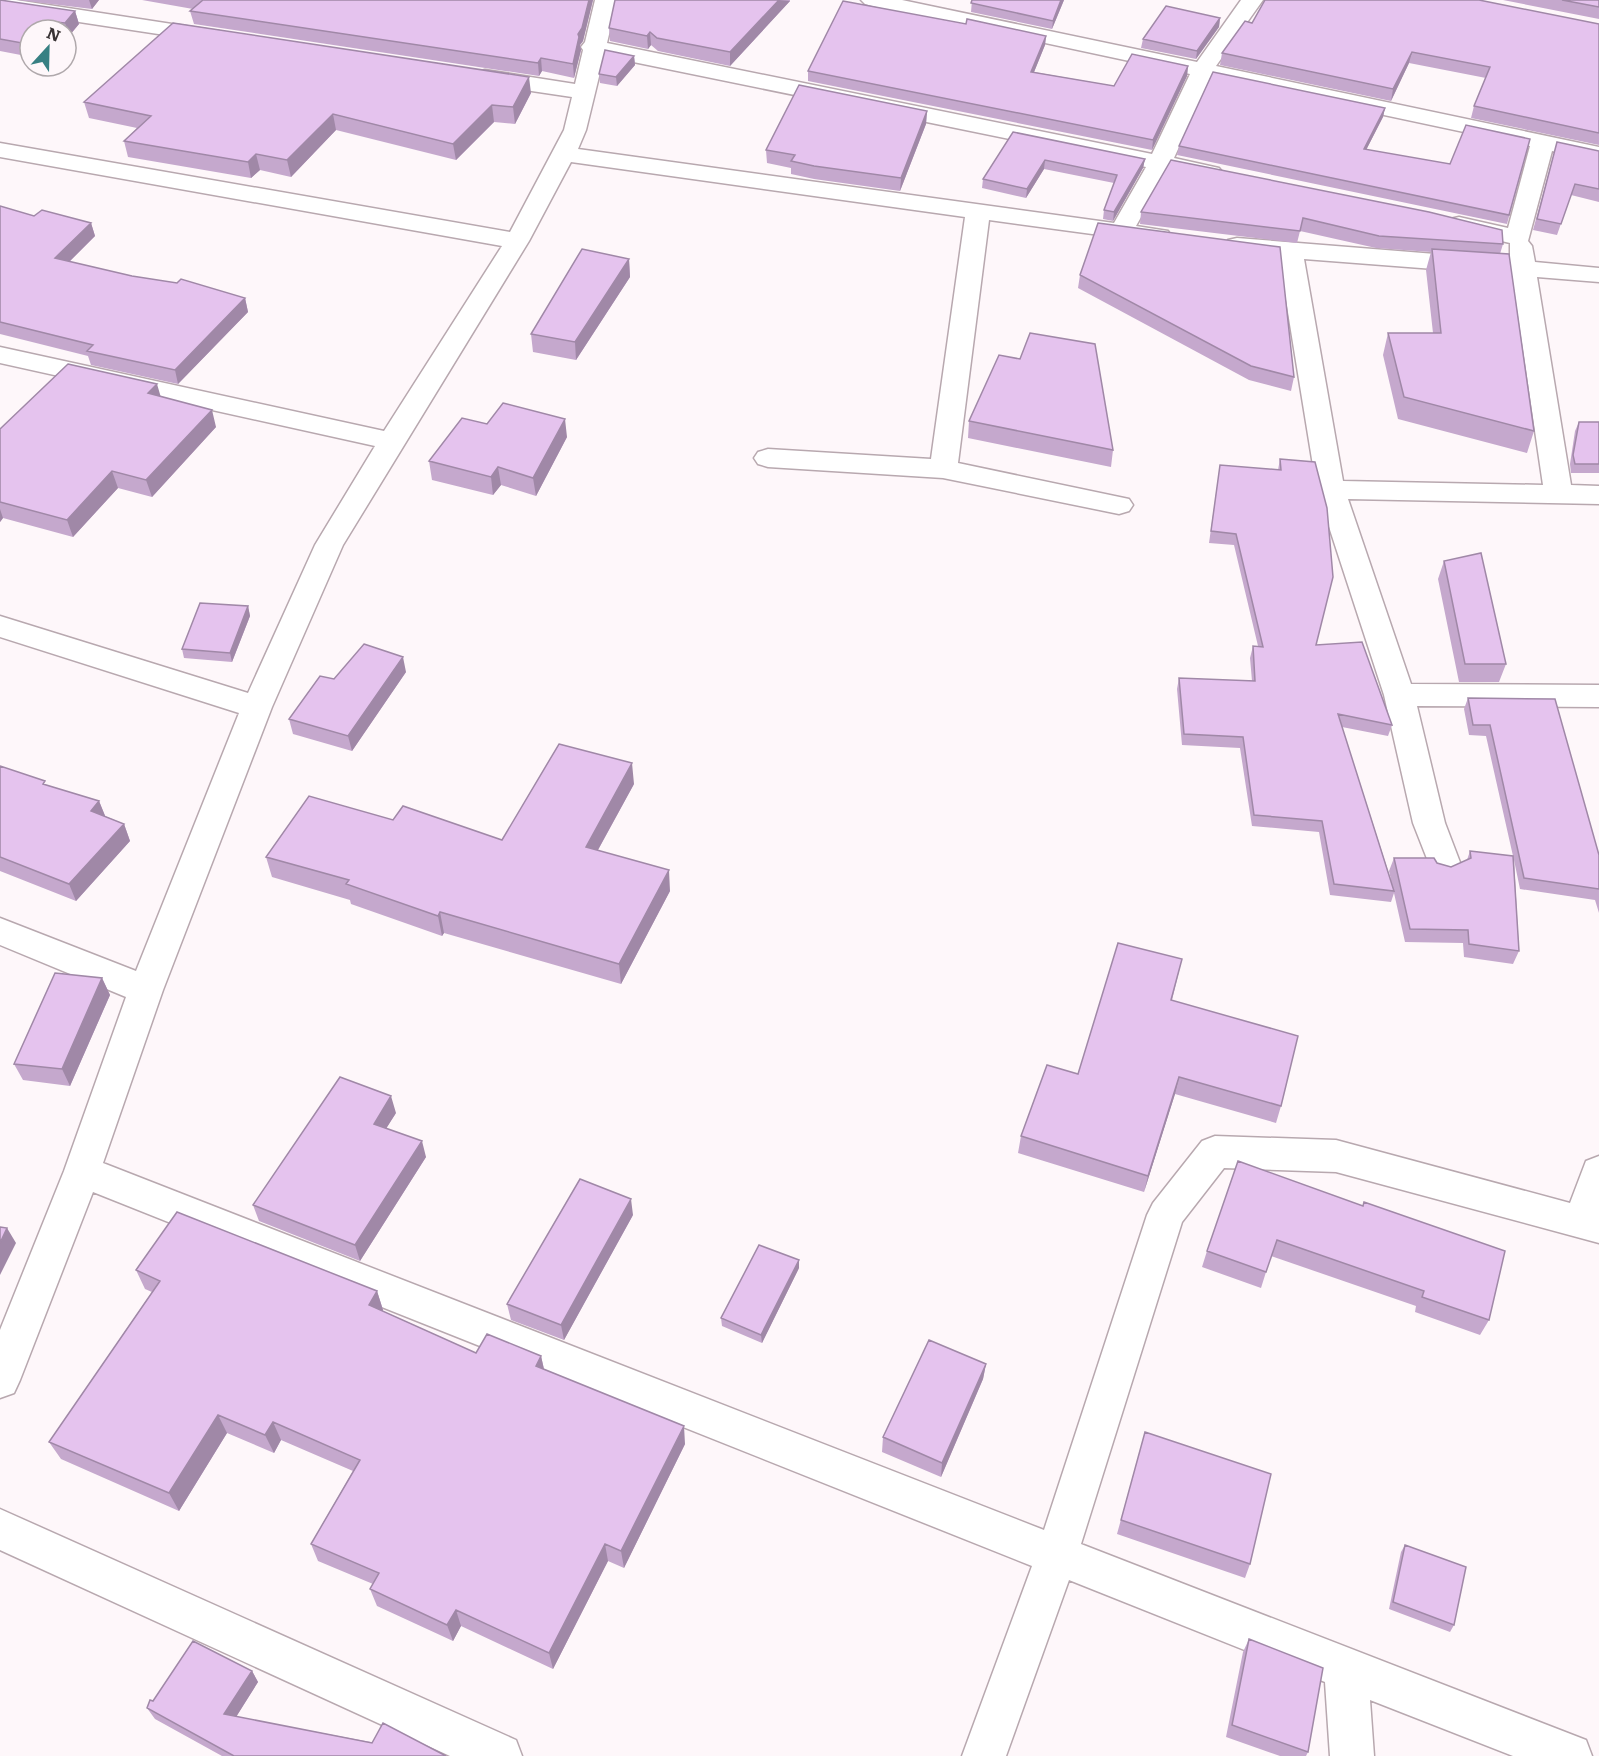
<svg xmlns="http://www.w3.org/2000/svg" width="1599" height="1756" viewBox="0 0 1599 1756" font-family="Literata,serif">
<rect width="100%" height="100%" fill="#fef7fa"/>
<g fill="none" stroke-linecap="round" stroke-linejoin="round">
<g stroke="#b8a8af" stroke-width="3">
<path id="minor" d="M0,0H16L211,30L219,31L222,36L219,41L211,42L0,10Z
M595,0H617L607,43L1152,154L1190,74L872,6L865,4L861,0H902L1197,62L1241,0H1263L1216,66L1599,147V161L1552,151L1528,241L1532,246L1535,262L1599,268V282L1537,277L1571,485L1599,486V504L1348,499L1411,684L1599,685V707L1417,706L1445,823L1461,865L1457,874L1445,878L1433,874L1413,823L1384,695L1317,490L1279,257L1228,250L1225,245L1228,240L1237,238L1510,260V243L1450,229L1447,224L1450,219L1459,217L1508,228L1530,146L1210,78L1174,158L1219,168L1223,173L1219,178L1211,180L1167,171L1136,226L1168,231L1171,236L1168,241L1159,243L989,220L958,463L1129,499L1133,505L1129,511L1119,514L943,478L768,467L758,464L754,458L758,452L768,449L931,459L965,217L571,162L529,241L343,545L272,707L163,990L103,1163L1044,1530L1147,1215L1153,1203L1202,1141L1215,1136L1336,1140L1570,1203L1586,1161L1599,1156V1243L1336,1172L1224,1168L1182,1222L1081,1544L1586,1740L1592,1756H1513L1370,1700L1374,1756H1330L1325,1682L1069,1580L1006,1756H962L1032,1566L93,1192L20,1380L14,1393L0,1398V1330L64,1171L126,997L0,945V918L136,971L239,713L0,637V616L248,693L315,545L375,446L0,363V347L384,431L502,246L0,157V143L510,232L564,130L572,97L485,84L477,82L474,77L477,72L485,70L575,84L583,50L581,47L585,42ZM604,56L1146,167L1114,223L578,149L586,130ZM1304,259L1512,275L1543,485L1343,481Z
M0,1509L516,1740L522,1756H450L0,1550Z"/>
</g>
<use href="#minor" fill="#fff" fill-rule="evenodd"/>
</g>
<path fill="#c5a8cd" d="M0,0L75,11L79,24L69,36H66V30H30L26,56L0,51Z
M18,0H99L92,9Z
M142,0H593L583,41L580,45L581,50L574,78L542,71L539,76L194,24L190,11L193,9Z
M615,0H790V1L730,66L658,51L651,45L648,49L610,41L609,28Z
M972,0H1064L1052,29L971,12Z
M1503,0H1599V19Z
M1220,18L1219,27L1196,59L1141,48L1143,39Z
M1252,23L1599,24V145L1471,118L1474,106L1486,78L1409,63L1391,101L1220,65L1222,53Z
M966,24L1046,36L1045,45L1034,72L1114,86L1188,66L1187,76L1152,150L808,81V71Z
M634,56L635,65L617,86L600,83L599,74Z
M531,93L515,124L494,122L456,160L336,130L291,177L260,170L251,178L128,157L124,141L137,128L89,118L84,102Z
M1385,108L1383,117L1366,150L1450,164L1530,139L1507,224L1177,155L1179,146Z
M927,111L926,124L900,191L814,179L791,174V168L767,163L766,150Z
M1013,132L1145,159L1143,168L1113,221L1103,219L1104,210L1114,183L1044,169L1026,198L982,188L983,179Z
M1557,142L1599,151V202L1571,195L1557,235L1533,230Z
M1171,160L1503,244L1500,254L1534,431L1527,453L1398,419L1383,355L1388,333H1433L1426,270L1431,252L1376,248L1300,231L1297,243L1140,224L1141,212Z
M0,206L34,216L91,223L95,236L69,262L132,276L245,298L248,312L178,384L91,365L88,356L0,334Z
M629,259L630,277L576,360L533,352L531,334Z
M1080,275L1294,377L1291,391L1249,380L1078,288Z
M1020,359L1113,450L1111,467L968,438L969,421Z
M160,396L216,427L152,497L118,488L73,537L3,518L0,522V429Z
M1579,422H1599V473H1571L1570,464L1575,431Z
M487,424L567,437L536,496L501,485L493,495L432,480L429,461Z
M1280,459L1316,645L1392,725L1388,736L1342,727L1391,880L1389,871L1394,858L1437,863L1451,867L1467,860L1470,851L1513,856L1486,736L1469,735L1464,709L1468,698L1599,855V913L1595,900L1520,889L1514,860L1519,951L1513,964L1464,957L1463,943L1405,942L1394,893L1391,902L1330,895L1319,832L1252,826L1240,748L1182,745L1177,689L1179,678L1252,681L1250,658L1253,646H1258L1234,545L1209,543L1220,465L1278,470Z
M1444,561L1506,664L1499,682H1459L1438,579Z
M248,606L250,616L232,662L184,658L182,649Z
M406,672L352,751L293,734L289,719L334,679Z
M0,766L46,785L99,801L105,816L124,824L130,841L76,901L0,871Z
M634,784L598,850L670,891L621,984L444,933L442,936L351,904L350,900L272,877L266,857L393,820L502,840Z
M1182,959L1172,1000L1281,1106L1276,1123L1175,1094L1144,1192L1018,1153L1021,1136Z
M102,978L110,995L70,1086L23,1080L14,1064Z
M396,1113L386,1128L426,1157L360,1261L259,1221L253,1205Z
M1362,1206L1489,1320L1480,1335L1415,1312L1416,1306L1271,1256L1261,1288L1202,1267L1207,1251Z
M633,1215L564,1340L511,1320L507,1304Z
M799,1268L762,1343L722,1326L721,1318Z
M136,1270L377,1291L383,1310V1311L476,1353L541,1356L544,1369L685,1444L624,1568L608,1561L553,1669L461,1626L453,1641L377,1606L370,1589L373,1584L318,1561L311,1544L353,1471L281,1440L274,1453L227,1433L179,1511L61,1459L49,1442L152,1292L145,1289Z
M986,1364L983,1379L941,1477L882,1452L883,1437Z
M1145,1432L1250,1564L1245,1578L1117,1534Z
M1405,1545L1454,1625L1450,1632L1389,1609L1401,1552Z
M1249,1639L1308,1752L1306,1756H1280L1226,1737L1243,1652Z
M252,1671L258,1682L236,1717L446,1756H222L155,1719L147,1708Z"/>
<path fill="#a088a7" d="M89,0H99L92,9Z
M589,0H593L583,41L580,45L581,50L574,78L573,64L578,34Z
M779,0L790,1L730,66V52Z
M1061,0H1064L1052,29L1053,21Z
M75,11L79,24L69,36L65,23Z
M1220,18L1219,27L1196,59L1197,51Z
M47,21L49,30H37Z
M650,32L651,45L648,49L647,36Z
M30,36V53L26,56L22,43Z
M1046,36L1045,45L1030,82L1031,72Z
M1412,52L1409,63L1391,101L1393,89Z
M634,56L635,65L617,86L616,77Z
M541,58L542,71L539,76L538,63Z
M1188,66L1187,76L1152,150L1153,140Z
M529,77L531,93L515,124L513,107Z
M492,105L494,122L456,160L453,144Z
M1385,108L1383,117L1362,158L1364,149Z
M927,111L926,124L900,191L901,178Z
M333,114L336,130L291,177L287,160Z
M256,154L260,170L251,178L248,162Z
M1145,159L1143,168L1113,221L1114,212Z
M1045,160L1044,169L1026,198L1027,189Z
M91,223L95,236L59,272L55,258Z
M629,259L630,277L576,360L575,342Z
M245,298L248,312L178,384L175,370Z
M157,384L162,401L148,393Z
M212,410L216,427L152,497L146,480Z
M565,419L567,437L536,496L533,478Z
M498,467L501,485L493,495L491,477Z
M112,471L118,488L73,537L67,520Z
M0,509L3,518L0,522Z
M248,606L250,616L232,662L230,653Z
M403,657L406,672L352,751L348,736Z
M632,763L634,784L588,868L586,847Z
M99,801L106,818L91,811Z
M124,824L130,841L76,901L69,884Z
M669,870L670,891L621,984L619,964Z
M440,912L444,933L442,936L438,916Z
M102,978L110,995L70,1086L62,1069Z
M1179,1077L1175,1094L1144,1192L1148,1176Z
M391,1096L396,1113L379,1140L374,1124Z
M422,1141L426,1157L360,1261L355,1245Z
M631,1199L633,1215L564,1340L561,1325Z
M7,1228L16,1243L0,1275V1243Z
M799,1260V1268L762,1343L761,1335Z
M377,1291L383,1310L375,1324L369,1305Z
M541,1356L545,1374L536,1366Z
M986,1364L983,1379L941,1477L942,1463Z
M218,1415L227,1433L179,1511L169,1493Z
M273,1422L281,1440L274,1453L265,1435Z
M684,1426L685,1444L624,1568L621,1551Z
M605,1544L608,1561L553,1669L549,1653Z
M456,1610L461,1626L453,1641L447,1625Z
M252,1671L258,1682L231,1725L224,1714Z"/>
<path fill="#e5c3ee" stroke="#a088a7" stroke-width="1.5" d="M0,0L75,11L65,23L47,21L37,30H30V36L22,43L0,39Z
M203,0H589L582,28L578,34L579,37L573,64L541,58L538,63L190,11Z
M615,0H779L730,52L657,38L650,32L647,36L609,28Z
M972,0H1061L1053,21L971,3Z
M1265,0H1479L1599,24V133L1474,106L1490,67L1412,52L1393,89L1222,53L1245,21L1252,23Z
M1562,0H1599V7Z
M843,1L966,24L967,19L1046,36L1031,72L1114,86L1132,54L1188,66L1153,140L808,71Z
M1166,6L1220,18L1197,51L1143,39Z
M173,23L529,77L513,107L492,105L453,144L333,114L287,160L256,154L248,162L124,141L151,116L84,102Z
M605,50L634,56L616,77L599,74Z
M1213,72L1385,108L1364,149L1450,164L1466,125L1530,139L1509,215L1179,146Z
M799,85L927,111L901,178L814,166L791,161L795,155L766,150Z
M1013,132L1145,159L1114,212L1104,210L1117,175L1045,160L1027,189L983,179Z
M1557,142L1599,151V189L1575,184L1561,224L1537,219Z
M1171,160L1429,212L1502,230L1503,244L1379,236L1303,218L1300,231L1141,212Z
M0,206L34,216L42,210L91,223L55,258L132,276L177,283L181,279L245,298L175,370L87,351L93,345L0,322Z
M1098,223L1280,247L1294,377L1251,366L1080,275Z
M582,249L629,259L575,342L531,334Z
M1432,249L1509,254L1534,431L1404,397L1388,333H1441Z
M1030,333L1095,344L1113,450L969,421L999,355L1020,359Z
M68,364L157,384L148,393L212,410L146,480L112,471L67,520L0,502V429Z
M503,403L565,419L533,478L498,467L491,477L429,461L462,418L487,424Z
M1579,422H1599V464H1575L1573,455Z
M1280,459L1315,462L1327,508L1333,577L1316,645L1362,642L1392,725L1338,714L1394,891L1334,884L1322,821L1254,815L1243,737L1184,734L1179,678L1255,681L1253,646L1263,647L1236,534L1211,531L1220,465L1281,470Z
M1481,553L1506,664H1465L1444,561Z
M200,603L248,606L230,653L182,649Z
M364,644L403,657L348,736L289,719L320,676L334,679Z
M1468,698L1555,699L1599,855V889L1524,878L1490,725H1473Z
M559,744L632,763L586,847L669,870L619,964L440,912L438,916L346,884L349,880L266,857L309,796L393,820L403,806L502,840Z
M0,766L45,781L43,784L99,801L91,811L124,824L69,884L0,857Z
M1470,851L1513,856L1519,951L1469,944L1468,930L1410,929L1394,858H1434L1437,863L1451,867L1471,858Z
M1118,943L1182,959L1171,1000L1298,1036L1281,1106L1179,1077L1148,1176L1021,1136L1047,1065L1078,1074Z
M55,973L102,978L62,1069L14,1064Z
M340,1077L391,1096L374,1124L422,1141L355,1245L253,1205Z
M1238,1161L1363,1206L1364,1202L1505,1251L1489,1320L1422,1297L1424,1291L1277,1240L1266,1272L1207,1251Z
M580,1179L631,1199L561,1325L507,1304Z
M177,1212L377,1291L369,1305L476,1353L487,1334L541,1356L536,1366L684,1426L621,1551L605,1544L549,1653L456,1610L447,1625L370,1589L379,1573L311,1544L360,1460L273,1422L265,1435L218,1415L169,1493L49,1442L160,1281L136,1270Z
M0,1227L7,1228L0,1243Z
M759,1245L799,1260L761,1335L721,1318Z
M929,1340L986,1364L942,1463L883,1437Z
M1145,1432L1271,1474L1250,1564L1121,1520Z
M1405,1545L1466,1567L1454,1625L1393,1602Z
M1249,1639L1323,1668L1308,1752L1232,1725Z
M193,1641L252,1671L224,1714L372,1743L383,1723L446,1756H234L147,1708L150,1700L153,1701Z"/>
<g transform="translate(48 48) rotate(22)"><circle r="28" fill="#fef7fa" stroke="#afa8ab" stroke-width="1.5"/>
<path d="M0-4.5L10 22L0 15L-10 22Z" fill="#378083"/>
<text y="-9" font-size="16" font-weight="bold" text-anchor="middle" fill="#383234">N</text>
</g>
</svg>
